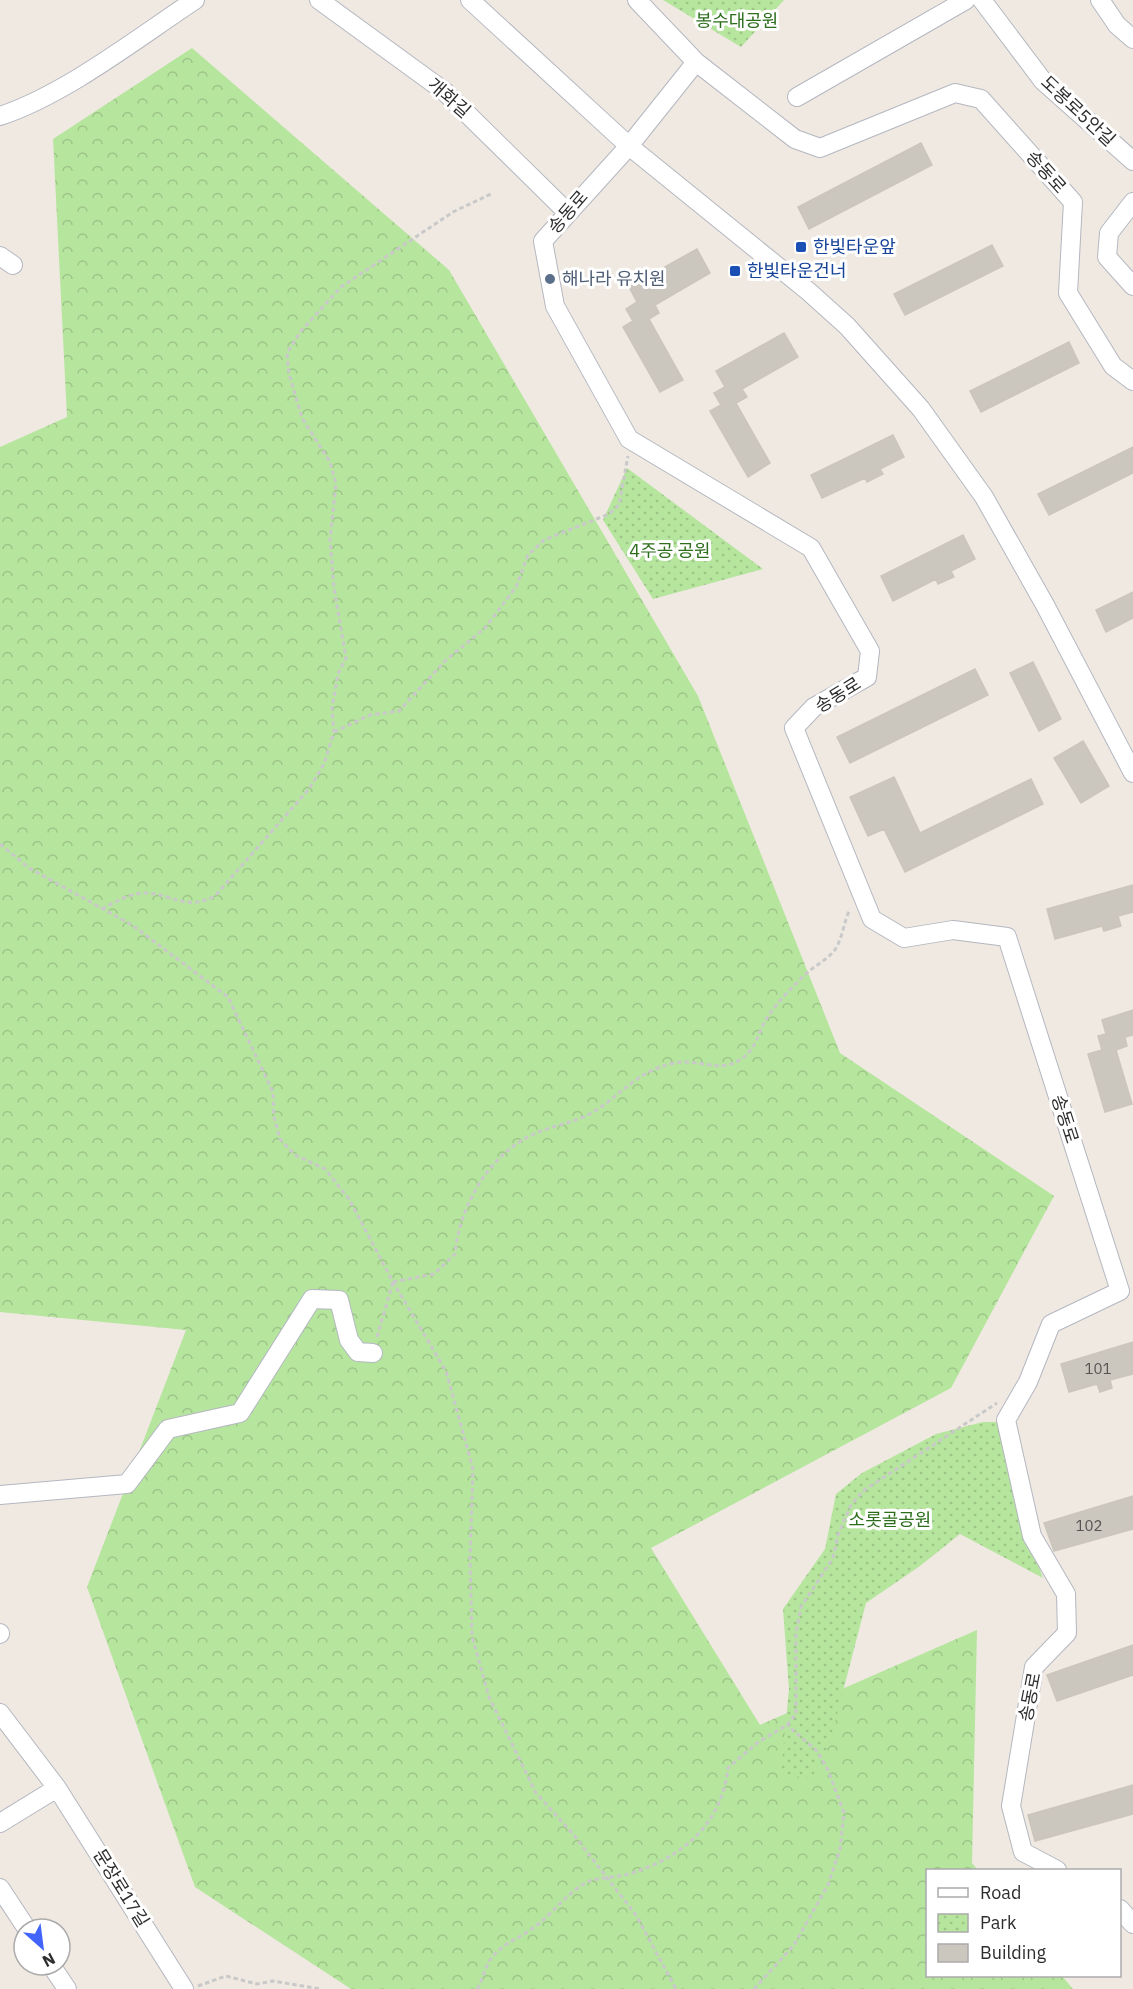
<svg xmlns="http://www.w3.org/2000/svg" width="1133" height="1989" viewBox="0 0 1133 1989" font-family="'IBM Plex Sans','Noto Sans KR',sans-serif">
<defs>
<pattern id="forest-crowns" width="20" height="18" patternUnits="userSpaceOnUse" patternTransform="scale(1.5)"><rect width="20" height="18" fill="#b6e59e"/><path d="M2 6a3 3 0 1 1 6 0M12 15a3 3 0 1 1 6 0" fill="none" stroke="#9dc588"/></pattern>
<pattern id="park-dots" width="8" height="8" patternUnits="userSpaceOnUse" patternTransform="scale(1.5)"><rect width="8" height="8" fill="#b6e59e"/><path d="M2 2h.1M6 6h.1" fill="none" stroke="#9dc588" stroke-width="1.8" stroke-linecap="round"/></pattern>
</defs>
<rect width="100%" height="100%" fill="#efe9e1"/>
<path fill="url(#forest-crowns)" d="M192,48L449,270L698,696L840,1053L1054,1196L951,1388L651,1548L760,1725L977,1630L972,1863L978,1870H928V1976H1062L1073,1989H351L195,1887L87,1587L186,1330L0,1312V447L67,417L53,139Z"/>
<path fill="url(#park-dots)" d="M663,0H784L741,47Z
M627,468L763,569L653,599L603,520Z
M983,1422H999L1029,1541L1043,1578L960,1534L920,1566L866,1603L829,1745L811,1779L781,1773L789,1689L783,1609L825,1549L836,1494L862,1473L936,1434Z"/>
<path fill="#cbc7bf" stroke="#cbc5ba" stroke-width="1.5" d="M921,143L932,165L809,229L798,207Z
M992,245L1003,266L905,315L894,294Z
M697,249L710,273L655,305L659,313L649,319L683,380L660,392L623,327L633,321L626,309L637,302L629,287Z
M784,333L798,357L742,389L747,397L736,403L770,463L748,477L710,411L721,405L714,393L725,387L716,371Z
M1069,342L1079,363L981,412L970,391Z
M893,435L904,457L880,469L883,474L867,482L865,478L822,498L811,475Z
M1133,447V473L1049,515L1038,494Z
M963,535L975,559L951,571L954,577L938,584L936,579L893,601L881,576Z
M1133,592V618L1106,632L1096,610Z
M1033,662L1061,719L1039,731L1010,673Z
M975,669L988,695L850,763L837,737Z
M1083,741L1109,786L1081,803L1054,758Z
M894,777L920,833L1031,779L1043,804L905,872L884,829L868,836L850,797Z
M1133,885V912L1118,916L1121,926L1104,931L1102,926L1055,939L1047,909Z
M1133,1010V1035L1125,1037L1127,1046L1116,1050L1132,1104L1105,1112L1088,1054L1102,1050L1098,1036L1106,1034L1102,1020Z
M1133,1342V1374L1110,1380L1112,1388L1100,1392L1097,1384L1069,1392L1061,1364Z
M1133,1496V1529L1054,1551L1044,1523Z
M1133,1645V1675L1057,1701L1047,1675Z
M1133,1785V1814L1035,1841L1028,1815Z"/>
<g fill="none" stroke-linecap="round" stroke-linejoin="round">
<g stroke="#b4b7c1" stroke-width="20">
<path id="minor" d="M319,0L444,91L567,212
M470,0L629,146L808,291L847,326L921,409L984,497L1045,605L1133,773
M637,0L696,62L795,139L820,148L955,93L981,99L1073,202L1068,293L1113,366L1133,381
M982,0L1043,81L1133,161
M1100,0L1117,25L1133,39
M696,62L629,146L543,241L555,306L629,439L811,548L870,651L867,677L814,707L794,728L872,919L904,938L953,930L1007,937L1120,1291L1051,1324L1028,1382L1006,1420L1032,1536L1066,1594L1067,1633L1034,1667L1011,1806L1023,1852L1057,1870
M797,97L966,0
M0,116C66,94 136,39 195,0
M1133,202L1109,233L1107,257L1133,286
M0,256L13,265
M0,1495L127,1484L168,1429L240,1413L312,1299L339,1300L349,1340L358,1352L373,1353
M0,1633V1634
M0,1713L57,1788L184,1989
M0,1823L57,1788
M0,1888L27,1929
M1120,1909L1133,1924
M51,1965L67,1989"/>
</g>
<path stroke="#c9c9c9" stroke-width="3" stroke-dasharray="4.5 3" stroke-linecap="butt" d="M334,732L370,715L399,711L446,660L485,628L516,587L528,555L544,540L609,514L619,505L628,456
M0,844L29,868L132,925L228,997L273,1092L274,1117L280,1139L295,1155L325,1169L349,1199L393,1282L446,1371L473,1469L470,1559L472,1636L489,1697L536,1793L573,1834L636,1915L676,1989
M102,909C115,902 132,892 147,893C174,895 186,911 215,896L309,789L324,764L334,732L332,708L338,674L346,658L334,588L330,539L336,484L330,462L302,418L289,374L287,353L301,331L341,287L453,212L493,193
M393,1282L434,1274L455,1254C459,1207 489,1154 534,1134C553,1125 575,1123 593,1112C623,1094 635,1072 674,1063C694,1058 718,1072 736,1062C759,1050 756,1033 769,1015C779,1000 796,983 809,971C817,965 827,959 834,951C842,941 844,921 850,909
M377,1337L393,1282
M198,1986L226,1976L257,1984L273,1981L321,1989
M477,1989C483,1980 484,1969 490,1960C501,1944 518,1939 533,1928C553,1914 567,1892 589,1881C597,1878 618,1877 629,1874C682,1858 722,1824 728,1768L757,1743L787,1725L796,1714V1633L801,1607L833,1558L838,1535L851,1505L863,1491L997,1403
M754,1989L794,1945L828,1885L840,1849L844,1813L828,1770L817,1751L787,1725"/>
<use href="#minor" stroke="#fff" stroke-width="18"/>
</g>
<g fill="#1a4fb4" stroke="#fff" stroke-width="2">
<rect x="795" y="241" width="12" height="12" rx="3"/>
<rect x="729" y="265" width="12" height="12" rx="3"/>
</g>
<circle fill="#5c6f8a" stroke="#fff" stroke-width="2" cx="550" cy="279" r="6"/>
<g text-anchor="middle" stroke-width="6" stroke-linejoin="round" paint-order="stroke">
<g font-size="15" fill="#555452">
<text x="1098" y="1374">101</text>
<text x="1089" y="1531">102</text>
</g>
<g font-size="18" fill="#2c6e1b" stroke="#fff">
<text x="737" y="27">봉수대공원</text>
<text x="670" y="557">4주공 공원</text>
<text x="890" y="1526">소롯골공원</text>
</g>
<g font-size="18" fill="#2e2e2e" stroke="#fff">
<text transform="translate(449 98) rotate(41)" y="6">개화길</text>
<text transform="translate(1078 111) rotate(43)" y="6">도봉로5안길</text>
<text transform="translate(1046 172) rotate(48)" y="6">송동로</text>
<text transform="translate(568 212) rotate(-49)" y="6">송동로</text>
<text transform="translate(838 695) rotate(-32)" y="6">송동로</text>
<text transform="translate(1065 1119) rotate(72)" y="6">송동로</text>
<text transform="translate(1030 1697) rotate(-79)" y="6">송동로</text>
<text transform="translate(121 1888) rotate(58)" y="6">문장로17길</text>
</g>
<g font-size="18" fill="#164399" stroke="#fff" text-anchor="start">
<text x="813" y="253">한빛타운앞</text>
<text x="747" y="277">한빛타운건너</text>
</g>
<g font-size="18" fill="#4e5e75" stroke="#fff" text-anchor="start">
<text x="562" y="285">해나라 유치원</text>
</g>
</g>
<rect x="926" y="1869" width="195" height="108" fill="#ffffff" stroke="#ababab" stroke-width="1.5"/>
<rect x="938" y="1888" width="30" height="9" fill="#ffffff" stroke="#ababab" stroke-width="1.5"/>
<text x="980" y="1899" font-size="18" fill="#2e2e2e">Road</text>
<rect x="938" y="1914" width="30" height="18" fill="url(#park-dots)" stroke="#ababab" stroke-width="1.5"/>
<text x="980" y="1929" font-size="18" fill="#2e2e2e">Park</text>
<rect x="938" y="1944" width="30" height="18" fill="#cbc7bf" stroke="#ababab" stroke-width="1.5"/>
<text x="980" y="1959" font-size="18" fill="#2e2e2e">Building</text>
<g transform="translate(42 1947) rotate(152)"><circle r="28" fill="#ffffff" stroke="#ababab" stroke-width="1.5"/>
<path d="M0-4.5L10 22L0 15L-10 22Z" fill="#4264fb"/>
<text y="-9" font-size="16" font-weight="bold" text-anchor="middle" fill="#2e2e2e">N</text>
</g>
</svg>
